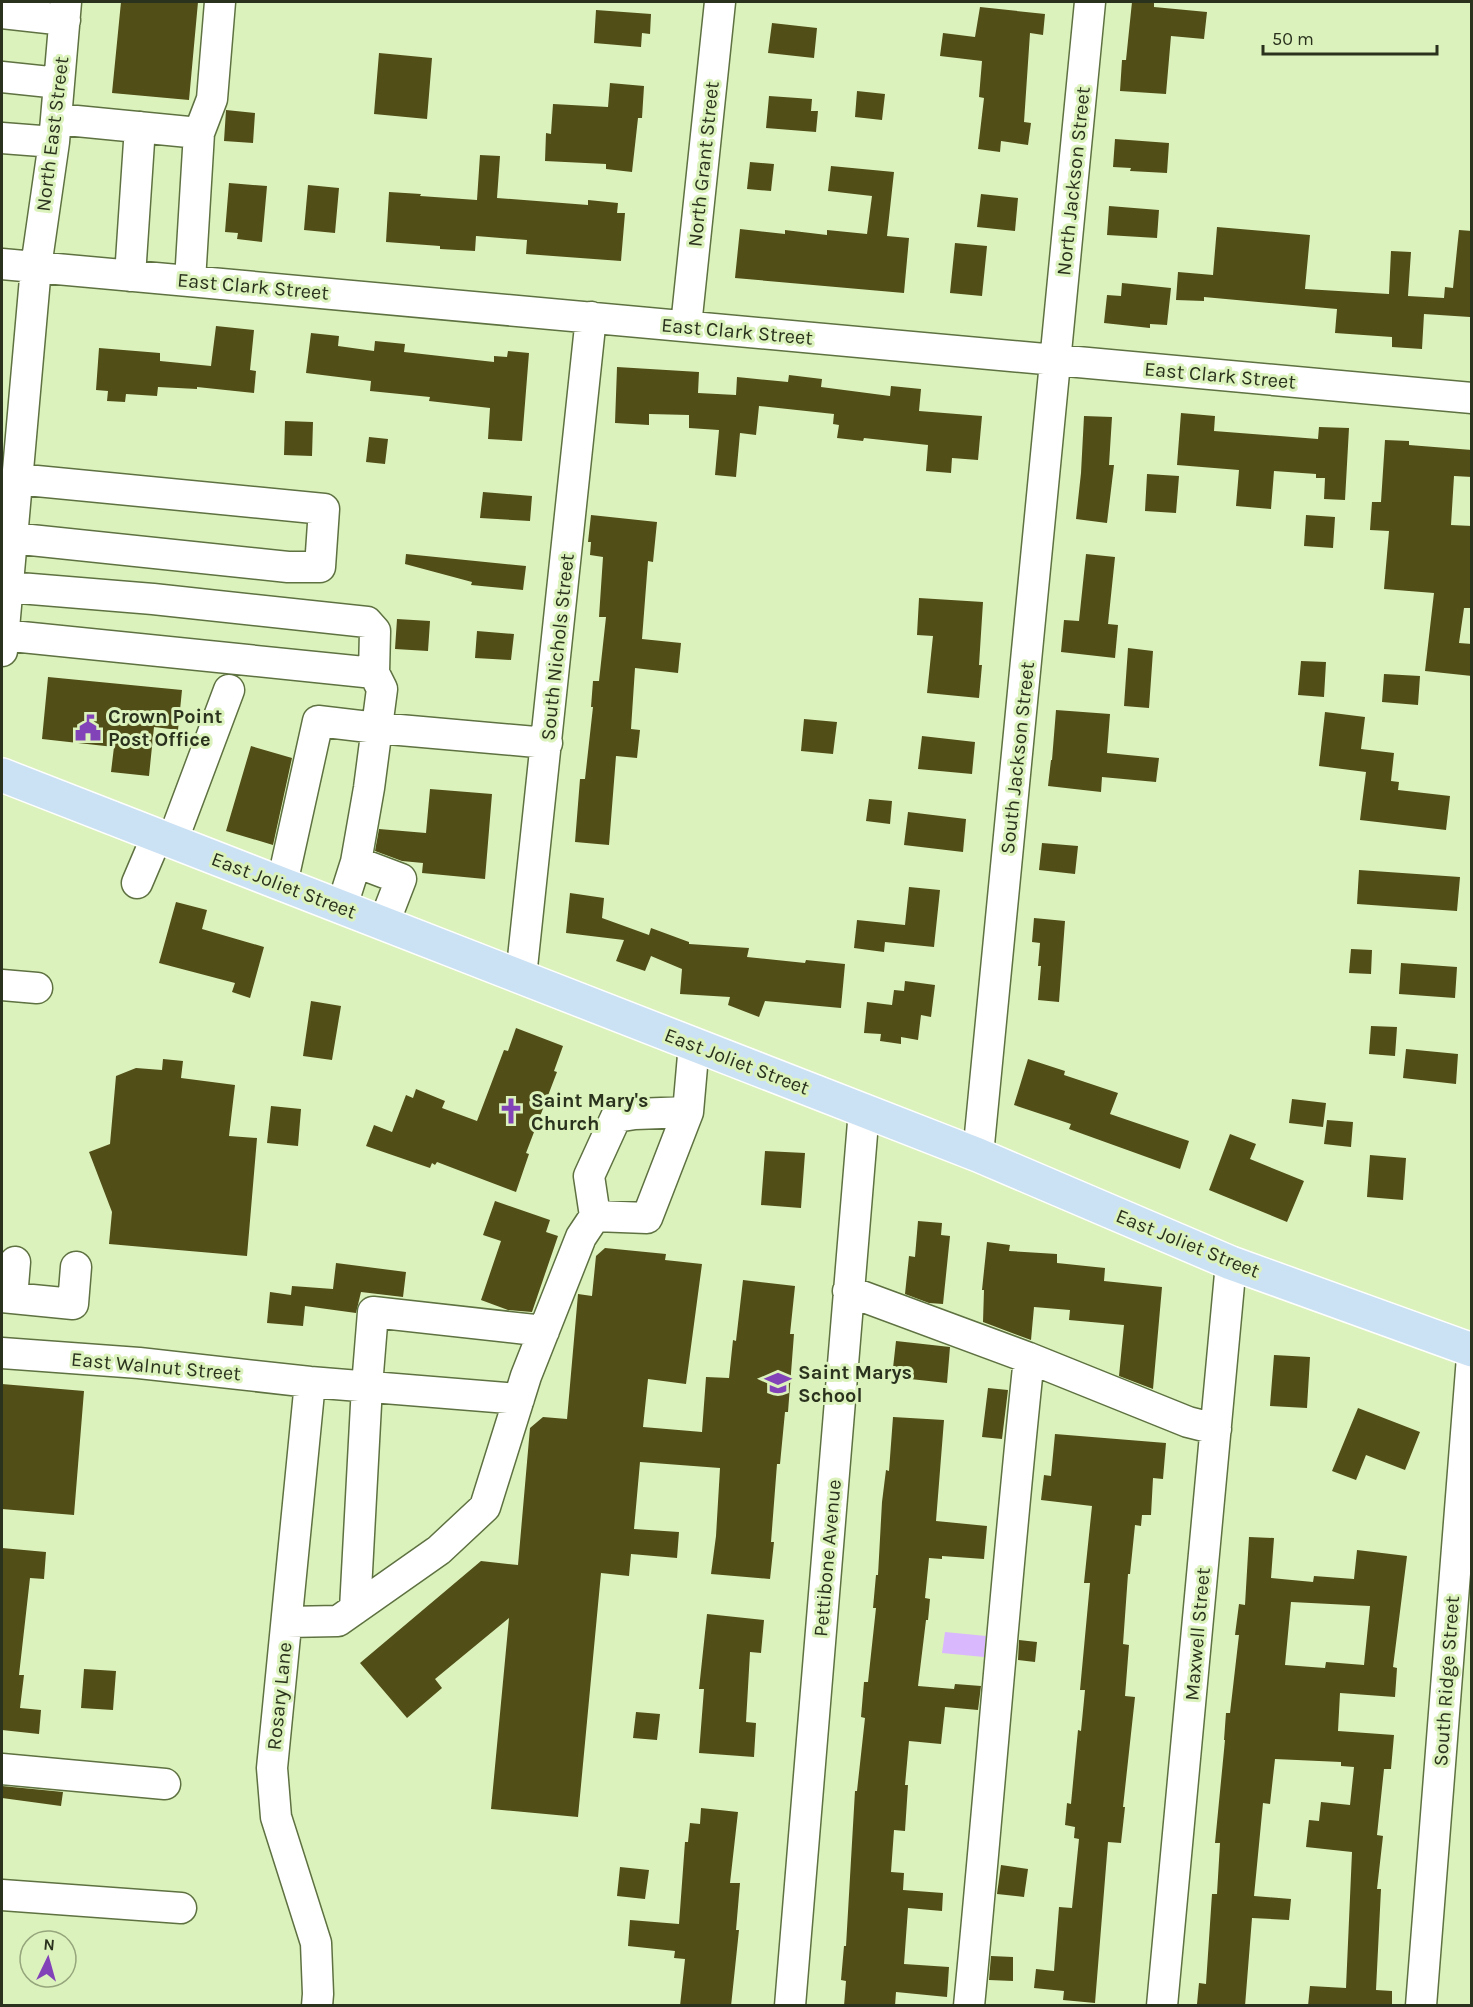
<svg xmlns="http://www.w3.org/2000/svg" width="1473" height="2007" viewBox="0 0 1473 2007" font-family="Karla,sans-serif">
<rect width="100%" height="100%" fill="#dcf2bc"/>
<path fill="#d9b8fd" d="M945,1632L986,1636L984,1657L942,1653Z"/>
<path fill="#514e17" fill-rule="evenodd" d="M121,2H198L189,100L112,93Z
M1132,2H1154V7L1207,12L1204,39L1171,36L1166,94L1120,91L1122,60H1126Z
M980,7L1045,14L1043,35L1030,33L1024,122L1031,123L1028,145L1001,141L1000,152L978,149L984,98L979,97L982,61L940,56L943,33L975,37Z
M596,10L651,14L650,34L642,33L641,47L594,43Z
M772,23L817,28L814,58L768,53Z
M379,53L432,58L427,119L374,114Z
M610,83L644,86L642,118H638L632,172L606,169V164L545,161L546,133L551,134L553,104L608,107Z
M857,91L885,94L882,120L855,117Z
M769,96L812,99L811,111H818L816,132L766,128Z
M226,110L255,113L253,143L224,141Z
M1115,139L1169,143L1167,173L1130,171L1131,168L1113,167Z
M480,155L500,156L497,198L588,205V200L618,203L617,213H625L621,261L526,254L527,240L476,236L475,251L440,249V246L386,242L389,192L421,194L420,196L477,200Z
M750,162L774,164L771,191L747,189Z
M831,166L894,172L887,236L909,238L904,293L735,278L740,229L785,234V230L827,235V230L867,234L872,196L828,191Z
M229,183L267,186L262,242L237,239L238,233L225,232Z
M308,185L339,188L335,233L304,230Z
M981,194L1018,198L1015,231L977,227Z
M1109,206L1159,210L1157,238L1107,235Z
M1217,227L1310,235L1305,289L1389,294L1391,251L1411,252L1408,296L1444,298L1445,287L1453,288L1459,230L1472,231L1470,317L1424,314L1422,349L1392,347V337L1335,333L1337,309L1204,297V301L1176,300L1178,272L1213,275Z
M955,243L987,246L982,296L950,293Z
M1122,283L1171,288L1167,325L1150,324V328L1104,323L1107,295L1121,296Z
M216,326L254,330L250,370L256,371L254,393L197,387V389L158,387L157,396L126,394L125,402L107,401L108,391L96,390L99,348L160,353V361L211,366Z
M311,333L339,336L338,346L374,351L375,341L405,344L404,352L494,362V356L507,357L508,351L529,353L522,441L488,439L490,408L429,401L430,397L370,391L371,381L306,373Z
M617,367L699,372L698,393L736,395L737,377L788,382L789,375L822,379L821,387L890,396L891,386L921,389L919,411L982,416L978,460L952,458L951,473L926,471L928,445L864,438L863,441L837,438L839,425L833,424L834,414L759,406L756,435L740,433L736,477L715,475L719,430L689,428V415L649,414V425L615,423Z
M1181,413L1215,416L1214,431L1318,439L1319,427L1349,428L1345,500L1324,499L1325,478H1316V474L1274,471L1271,509L1236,506L1239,470L1177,465Z
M1084,416L1112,417L1109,465H1114L1107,523L1076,519L1081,473Z
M285,421L313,422L312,456L284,455Z
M369,437L388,439L385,464L366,462Z
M1385,440L1409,441V445L1472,450V477L1454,476L1451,525L1472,526V608H1464L1459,643L1472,644V676L1425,671L1434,593L1384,589L1389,531L1370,530L1372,502H1381Z
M1147,474L1179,476L1176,513L1145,511Z
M483,492L532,496L530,521L480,518Z
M591,515L657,522L653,562L648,561L642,639L681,643L678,673L635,668L631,729L640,730L637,758L616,756L609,845L575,842L580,779H585L593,707H591L593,681H599L606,617H599L603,557L590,555L591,542H588Z
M1306,515L1335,517L1333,548L1304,546Z
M406,554L526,566L523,590L471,585L472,582L405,564Z
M1086,554L1115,557L1108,624L1118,625L1115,658L1061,652L1064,620L1079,621Z
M919,598L983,602L979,665H982L979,698L927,693L933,636L917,635Z
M397,619L430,621L428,651L395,649Z
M477,631L514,634L511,660L475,658Z
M1128,648L1153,651L1149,708L1124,706Z
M1301,661L1326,662L1324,697L1298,695Z
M1384,674L1420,676L1418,705L1382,702Z
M48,677L182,690L178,730L154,727L149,776L111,772L114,747L42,739Z
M1056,710L1110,714L1107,753L1159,758L1156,782L1102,777L1101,792L1048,786L1051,760H1052Z
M1325,712L1365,717L1361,749L1394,753L1391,781L1399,782L1398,790L1450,796L1446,830L1360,820L1366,772L1319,766Z
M804,719L837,722L833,754L801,751Z
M922,736L975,742L972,774L918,769Z
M251,746L292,758L273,845L226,831Z
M430,789L492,794L485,879L422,873L423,863L402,861L375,851L379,829L426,833Z
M869,799L892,801L890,824L866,821Z
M908,812L966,819L963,852L904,845Z
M1042,843L1078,846L1075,874L1039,870Z
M1359,870L1460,877L1457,911L1357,904Z
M909,887L940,890L934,947L885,942L884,952L854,948L857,920L905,925Z
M570,893L604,898L602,918L649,935L651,928L689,942V944L749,948L747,957L805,963L806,960L845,964L841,1008L765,1001L759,1017L728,1005L730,997L680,994L682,969L651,956L645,971L616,961L624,940L566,933Z
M176,902L207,910L202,929L264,947L250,998L232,992L235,983L159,963Z
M1034,918L1065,921L1059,1002L1038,1000L1041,966H1038L1040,943L1032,942Z
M1351,949L1372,950L1371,974L1349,973Z
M1401,963L1457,967L1455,998L1399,994Z
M905,981L935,985L931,1017L921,1015L918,1040L901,1037V1044L880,1041L881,1034L864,1033L867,1002L892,1005L894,990L904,991Z
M311,1001L341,1006L332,1060L303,1056Z
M1371,1026L1397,1027L1395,1056L1369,1054Z
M516,1028L563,1046L554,1071L557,1072L526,1153L529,1154L516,1192L437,1162L435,1165L432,1163L430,1168L366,1146L374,1125L392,1132L406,1095L413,1098L416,1089L445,1101L442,1108L477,1121L504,1050L508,1051Z
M1406,1049L1458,1054L1456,1084L1403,1078Z
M163,1059L183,1061L181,1078L235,1085L229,1136L257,1138L247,1256L109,1244L112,1212L89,1152L110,1144L116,1076L136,1068L162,1070Z
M1028,1059L1065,1071L1064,1075L1118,1093L1110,1114L1189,1141L1180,1169L1069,1129L1071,1124L1014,1105Z
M1292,1099L1326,1103L1323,1127L1289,1123Z
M271,1106L301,1109L298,1146L267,1143Z
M1327,1120L1353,1122L1351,1147L1324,1144Z
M1230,1134L1256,1144L1250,1159L1304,1181L1287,1222L1209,1190Z
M765,1151L805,1153L801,1208L761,1205Z
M1370,1155L1406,1158L1403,1200L1367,1197Z
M495,1201L550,1220L546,1232L558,1236L532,1312L508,1310L481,1300L501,1241L483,1235Z
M918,1221L942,1223L941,1235L950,1236L943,1304L929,1303L905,1294L909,1256L915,1257Z
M987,1242L1010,1245L1009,1251L1057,1254V1263L1105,1268L1104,1281L1162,1287L1153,1389L1119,1376L1124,1325L1069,1320L1070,1310L1034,1307L1031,1340L983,1322L984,1290H982Z
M605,1248L666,1254L665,1260L702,1264L686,1384L648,1379L643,1427L702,1432L706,1377L729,1378L733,1340L736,1341L743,1280L795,1286L790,1334H794L788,1412H785L780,1464H777L771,1542H774L770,1579L711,1574L716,1536L720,1468L640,1462L634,1529L679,1532L677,1558L631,1554L629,1576L601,1573L578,1817L491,1809L509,1618L435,1679L442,1688L407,1718L360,1663L481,1561L518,1565L530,1428L543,1417L567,1419L578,1294L592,1296L596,1256Z
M336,1263L406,1272L403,1297L361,1292L356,1313L305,1306L303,1326L267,1323L270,1292L291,1295L292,1286L333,1289Z
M896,1341L950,1347L947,1383L892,1377Z
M1274,1355L1310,1357L1307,1408L1270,1406Z
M2,1384L84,1391L74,1515L2,1509Z
M988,1388L1008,1390L1002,1439L982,1437Z
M1358,1408L1420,1432L1405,1470L1366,1455L1356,1480L1332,1471Z
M893,1417L944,1420L936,1521L987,1526L984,1559L942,1556V1559L929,1558L925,1598L930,1599L928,1620H926L918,1686L954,1689L955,1684L981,1686L978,1710L945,1707L941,1744L909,1741L905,1785H908L905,1831L894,1830L891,1872L904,1873L903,1890L943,1893L942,1911L908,1908L904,1964L949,1967L947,1997L896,1992L895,2006H844L846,1981L841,1980L844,1946H846L855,1791H857L865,1718L861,1717L864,1682H868L876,1608H873L876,1575H878L882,1502L886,1470L889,1471Z
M1055,1434L1166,1443L1163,1479L1153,1478L1151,1515H1142L1141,1526L1135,1525L1130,1574H1128L1123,1644L1129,1645L1125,1696L1135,1697L1123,1807H1125L1121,1843L1108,1842L1095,2003L1063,2000L1064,1991L1034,1988L1036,1969L1054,1971L1059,1907L1072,1908L1079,1839L1074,1838L1075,1827L1065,1825L1067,1803L1071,1804L1078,1730L1081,1731L1085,1690H1080L1090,1583H1084L1092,1506L1041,1500L1044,1475L1051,1476Z
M1249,1537L1274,1538L1271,1578L1313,1582L1314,1576L1354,1579L1357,1550L1407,1556L1393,1667L1397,1668L1395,1697L1340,1693L1338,1731L1394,1735L1391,1769H1384L1377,1835L1383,1836L1377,1889H1381L1376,1990L1392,1991V2006H1308L1310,1986L1346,1988L1352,1852L1306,1847L1309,1820L1319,1821L1321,1802L1350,1805L1354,1767L1341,1766V1762L1275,1759L1270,1804L1263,1803L1254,1896L1291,1899L1289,1920L1252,1918L1245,2006L1197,2004L1199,1983L1206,1984L1212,1894H1217L1220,1843H1215L1225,1740H1224L1226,1713H1230L1239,1635H1235L1239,1604L1245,1605ZM1291,1602L1370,1606L1364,1665L1326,1662L1325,1668L1285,1665Z
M2,1548L46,1552L44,1579L30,1578L19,1675H24L20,1708L41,1710L39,1734L2,1730Z
M707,1614L764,1620L761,1653L750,1652L746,1722L756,1723L754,1757L699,1753L704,1689H699Z
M1019,1640L1037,1642L1035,1662L1018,1660Z
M84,1669L116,1671L113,1710L81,1708Z
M636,1712L660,1714L657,1740L633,1738Z
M2,1786L63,1792L61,1806L2,1798Z
M701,1808L738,1812L730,1883H740L736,1930H739L731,2006H680L685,1959L674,1958L675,1951L628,1946L630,1920L679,1924L685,1842H688L690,1823L700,1824Z
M1001,1865L1028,1869L1024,1897L997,1894Z
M620,1867L649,1870L645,1899L617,1896Z
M991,1956L1013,1957V1981L989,1980Z"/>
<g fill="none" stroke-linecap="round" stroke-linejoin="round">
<g stroke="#5e7141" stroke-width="33">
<path id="minor" d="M2,13L65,20
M2,77L59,83
M56,119L199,133L190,281
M199,133L212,99L220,2
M2,138L54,142
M2,264L1472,398
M130,276L140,127
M686,326L720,2
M2,537L288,567H320L324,509L16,479
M2,635L374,673L375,631L367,622L153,599L7,587
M2,651L36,267L54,142L66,2
M172,842L229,690
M356,862L401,879L384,923
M137,883L157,836
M282,884L318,721L377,728L547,743
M342,906L356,862L369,788L382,689L374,673
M521,977L591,317
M2,985L37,988
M978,1155L1090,2
M595,1216L589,1176L616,1117L635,1114L688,1112
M848,1291L1029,1358L1188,1422L1216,1429
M2,1297L12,1298L15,1262
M12,1298L73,1304L76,1267
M2,1353L139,1363L310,1382L519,1399
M310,1382L272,1768L276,1817L316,1943L318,1994L317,2006
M355,1609L367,1386L373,1312L544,1331
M287,1622L338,1621L439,1550L485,1507L526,1376L581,1237L595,1216L647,1218L688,1112L694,1044
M2,1769L165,1784
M2,1895L181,1908
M790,2006L864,1110
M969,2006C990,1790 1006,1574 1029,1358
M1162,2006L1231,1263
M1421,2006L1472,1357"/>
</g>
<g stroke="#fff" stroke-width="36">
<path id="major" d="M2,775L978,1155L1231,1263L1472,1350"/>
</g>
<use href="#minor" stroke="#fff" stroke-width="30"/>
<use href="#major" stroke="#cbe1f4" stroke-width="33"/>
</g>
<defs>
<g id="civic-bare" transform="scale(2.07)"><path d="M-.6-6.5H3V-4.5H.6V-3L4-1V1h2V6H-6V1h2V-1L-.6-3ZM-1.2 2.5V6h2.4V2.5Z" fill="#8343b8" stroke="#dcf2bc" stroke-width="2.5" paint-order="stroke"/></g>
<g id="church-bare" transform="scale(2.07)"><path d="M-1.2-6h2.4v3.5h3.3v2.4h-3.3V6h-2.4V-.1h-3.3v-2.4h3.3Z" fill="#8343b8" stroke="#dcf2bc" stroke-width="2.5" paint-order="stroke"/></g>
<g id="school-bare" transform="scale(2.07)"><path d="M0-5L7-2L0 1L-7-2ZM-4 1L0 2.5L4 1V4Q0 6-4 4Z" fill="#8343b8" stroke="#dcf2bc" stroke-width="2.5" paint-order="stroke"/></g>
</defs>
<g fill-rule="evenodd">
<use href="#civic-bare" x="88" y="728"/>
<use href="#church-bare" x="511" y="1111"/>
<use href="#school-bare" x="778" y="1383"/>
</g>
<g text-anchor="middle" stroke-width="6" stroke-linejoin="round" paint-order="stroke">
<g font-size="20" fill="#2a321d" stroke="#dcf2bc">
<text transform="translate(52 134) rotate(-83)" y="7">North East Street</text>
<text transform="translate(703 164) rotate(-84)" y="7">North Grant Street</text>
<text transform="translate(1073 181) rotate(-84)" y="7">North Jackson Street</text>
<text transform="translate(253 286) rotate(5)" y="7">East Clark Street</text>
<text transform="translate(737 331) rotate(5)" y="7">East Clark Street</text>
<text transform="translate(1220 375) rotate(5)" y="7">East Clark Street</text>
<text transform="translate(557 647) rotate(-84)" y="7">South Nichols Street</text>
<text transform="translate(1017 758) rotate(-84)" y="7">South Jackson Street</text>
<text transform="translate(284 885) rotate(21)" y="7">East Joliet Street</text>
<text transform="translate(737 1061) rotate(21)" y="7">East Joliet Street</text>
<text transform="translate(1188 1243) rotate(22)" y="7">East Joliet Street</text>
<text transform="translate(156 1366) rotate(5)" y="7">East Walnut Street</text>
<text transform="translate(827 1558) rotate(-85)" y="7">Pettibone Avenue</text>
<text transform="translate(1197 1634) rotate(-85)" y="7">Maxwell Street</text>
<text transform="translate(1446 1681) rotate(-86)" y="7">South Ridge Street</text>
<text transform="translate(279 1696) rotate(-84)" y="7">Rosary Lane</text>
</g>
<g font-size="20" font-weight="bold" fill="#2a321d" stroke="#dcf2bc" text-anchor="start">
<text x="108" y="723">Crown Point<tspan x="108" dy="23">Post Office</tspan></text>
<text x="531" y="1107">Saint Mary's<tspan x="531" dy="23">Church</tspan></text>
<text x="798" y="1379">Saint Marys<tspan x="798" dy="23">School</tspan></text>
</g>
</g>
<rect width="1473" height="2007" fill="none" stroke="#2a321d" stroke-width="6"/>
<g transform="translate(48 1959) rotate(5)"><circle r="28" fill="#dcf2bc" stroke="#95a57c" stroke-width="1.5"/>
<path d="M0-4.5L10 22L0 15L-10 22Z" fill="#8343b8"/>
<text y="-9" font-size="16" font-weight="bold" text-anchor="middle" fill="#2a321d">N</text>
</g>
<path d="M1263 45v9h174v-9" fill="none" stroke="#2a321d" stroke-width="3"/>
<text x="1272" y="45" font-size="18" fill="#2a321d" stroke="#dcf2bc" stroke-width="4.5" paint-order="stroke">50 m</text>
</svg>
